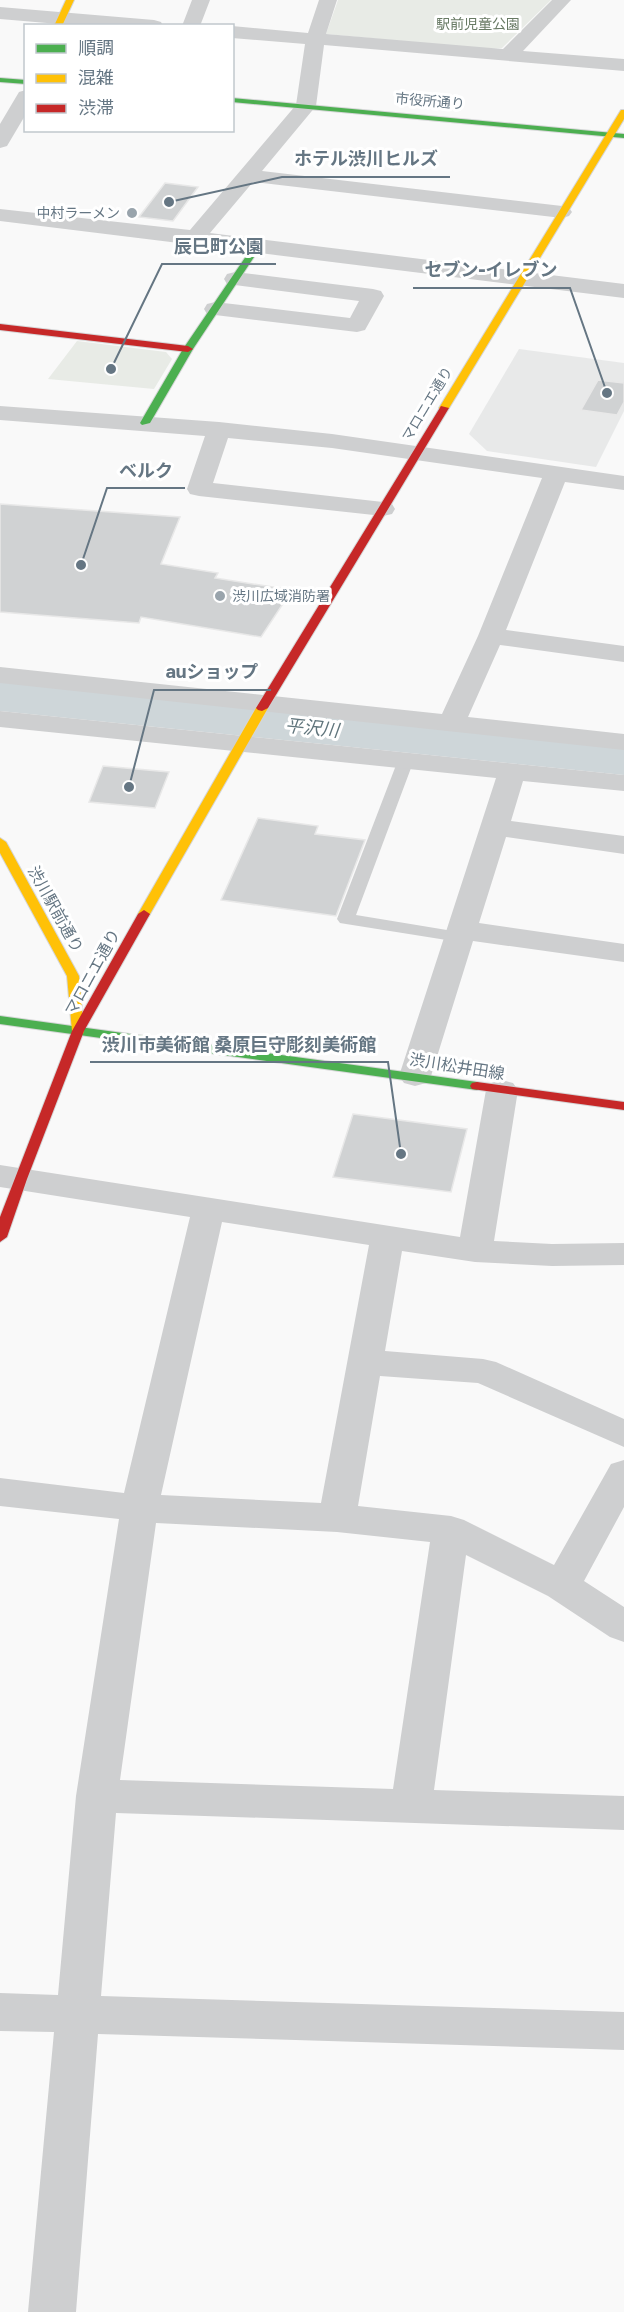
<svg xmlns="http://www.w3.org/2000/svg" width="624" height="2312" viewBox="0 0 624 2312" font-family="'Golos Text','Noto Sans JP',sans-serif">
<rect width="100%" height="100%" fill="#f9f9f9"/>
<path fill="#e8e9e9" d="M519,349L624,363V411L596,467L487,451L469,434Z"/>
<path fill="#e8ebe6" d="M338,0H551L502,48L488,49L326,34Z
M77,341L166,352L172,359L154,389L48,379Z"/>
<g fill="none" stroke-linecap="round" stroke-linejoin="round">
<path fill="#ced6d9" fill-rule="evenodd" d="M0,681L624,745V775L0,711Z"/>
</g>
<path fill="#d0d2d3" stroke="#e8e8e8" stroke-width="1.5" d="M165,183L198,187L173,221L139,217Z
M598,380L624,383V402L617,415L581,410Z
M0,504L180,517L161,564L218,573L215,578L292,590L261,637L141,617L139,623L0,612Z
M103,766L169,772L155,808L89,802Z
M258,818L318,826L315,834L365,840L336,916L221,900Z
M353,1114L467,1129L451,1192L333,1177Z"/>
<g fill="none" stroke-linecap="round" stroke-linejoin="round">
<g stroke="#d5d6d7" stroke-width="2">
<path id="fast" d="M0,78L26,80V84L0,82Z
M232,98L624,134V138L232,102Z
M255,243L262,245L193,349L150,423L142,425L140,423L183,349Z
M0,1016L477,1082L484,1086L477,1090L0,1024Z"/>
</g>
<g stroke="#d5d6d7" stroke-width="2">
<path id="slow" d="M66,0H74L62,26H54Z
M621,110H624V119L449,408L441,410L439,408Z
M262,705L268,708L150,914L148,917H140L138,914L256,708Z
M0,838L6,842L79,976L84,1031L83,1034L78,1035L72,1031L67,976L0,853Z"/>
</g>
<g stroke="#d5d6d7" stroke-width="2">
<path id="jam" d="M0,324L188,346L193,349L188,352L0,330Z
M441,406L449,408L268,708L262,711L258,710L256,708Z
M144,910L150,914L84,1031L27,1179L7,1237L0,1242V1217L72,1031L138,914Z
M477,1082L624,1102V1110L472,1089L470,1086L472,1083Z"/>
</g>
<path fill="#cecfd0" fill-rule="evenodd" d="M406,755L414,760L356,915L459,932L465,933L468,937L465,941L459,942L346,924L340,923L337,919L398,760Z"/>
<path fill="#cecfd0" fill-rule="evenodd" d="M192,0H210L200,26H182Z
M319,0H337L326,34L503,49L552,0H571L523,51L624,59V71L324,45L316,106L262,171L562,206L569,208L572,212L569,216L562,218L253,182L210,233L624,284V298L0,221V209L190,230L296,105L305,44L232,38V26L308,33Z
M0,7L154,20L161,22L163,26H82L0,19Z
M26,90V114L7,146L0,148V124L19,92Z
M235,272L373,289L381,291L384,296L365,330L357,332L207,314L204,309L207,304L215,302L350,318L359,301L227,284L224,279L227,274Z
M0,406L219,422L332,434L624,476V490L565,482L506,630L624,646V662L500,645L468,717L624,734V750L0,683V667L442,714L478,636L542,478L332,448L228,438L213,483L383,502L392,504L395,509L392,514L383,516L199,496L190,494L187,489L205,436L0,420Z
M0,711L624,775V791L523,781L511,821L624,836V854L506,837L479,923L624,944V962L473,941L431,1076L426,1083L415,1086L404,1083L399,1076L496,778L0,727Z
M502,1080L513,1083L518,1090L494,1241L552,1244L624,1243V1265L552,1266L475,1262L402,1251L385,1351L483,1359L496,1362L624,1419V1447L478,1383L380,1376L358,1506L451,1516L464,1520L554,1565L611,1464L624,1460V1507L584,1581L624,1607V1642L610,1637L548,1596L466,1555L434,1790L624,1796V1830L116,1813L101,1996L624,2012V2050L98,2034L76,2312H28L54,2032L0,2031V1993L58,1995L76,1796L119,1519L0,1506V1478L124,1493L190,1217L0,1187V1165L460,1237L486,1090L491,1083ZM222,1222L369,1245L321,1503L161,1495ZM156,1523L337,1532L430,1542L393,1789L120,1780Z"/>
<use href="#fast" fill="#4caf50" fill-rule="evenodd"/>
<use href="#slow" fill="#ffc107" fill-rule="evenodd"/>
<use href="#jam" fill="#c62828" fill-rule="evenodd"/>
</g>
<g fill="#99a4ac" stroke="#fff" stroke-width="2">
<circle cx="132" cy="213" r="6"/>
<circle cx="220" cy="596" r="6"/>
</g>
<g text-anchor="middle" stroke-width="6" stroke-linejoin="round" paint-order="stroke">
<g font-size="14" fill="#687a64" stroke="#fff">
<text x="478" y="29">駅前児童公園</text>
</g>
<g font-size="14" fill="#657683" stroke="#fff">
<text transform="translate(430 101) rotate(5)" y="5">市役所通り</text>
<text transform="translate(427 404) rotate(-59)" y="5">マロニエ通り</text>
</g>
<g font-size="14" fill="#657683" stroke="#fff" text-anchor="end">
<text x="120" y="218">中村ラーメン</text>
<text x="232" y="601" text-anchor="start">渋川広域消防署</text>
</g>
<g font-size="16" fill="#657683" stroke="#fff">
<text transform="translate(56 909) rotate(61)" y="6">渋川駅前通り</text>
<text transform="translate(92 972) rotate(-61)" y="6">マロニエ通り</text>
<text transform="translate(457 1066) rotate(9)" y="6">渋川松井田線</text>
</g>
<g font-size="18" font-style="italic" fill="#60757c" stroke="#fff">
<text transform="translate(312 728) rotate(6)" y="6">平沢川</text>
</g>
</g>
<path fill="none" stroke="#657683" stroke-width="2" d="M169 202L282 177H450M111 369L162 264H276M607 393L570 288H413M81 565L107 488H185M129 787L154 690H271M401 1154L388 1062H90"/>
<g fill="#657683" stroke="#fff" stroke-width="2">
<circle cx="169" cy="202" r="6"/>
<circle cx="111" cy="369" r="6"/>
<circle cx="607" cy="393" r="6"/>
<circle cx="81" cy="565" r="6"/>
<circle cx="129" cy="787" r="6"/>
<circle cx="401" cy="1154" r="6"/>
</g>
<g font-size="18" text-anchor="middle" font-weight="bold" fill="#657683" stroke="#fff" stroke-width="6" stroke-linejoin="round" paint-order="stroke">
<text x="366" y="165">ホテル渋川ヒルズ</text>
<text x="219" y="253">辰巳町公園</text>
<text x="491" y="276">セブン-イレブン</text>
<text x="146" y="477">ベルク</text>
<text x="212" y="678">auショップ</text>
<text x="239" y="1051">渋川市美術館 桑原巨守彫刻美術館</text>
</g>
<rect x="24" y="24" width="210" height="108" fill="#ffffff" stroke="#c1c8cd" stroke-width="1.5"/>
<rect x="36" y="44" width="30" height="9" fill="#4caf50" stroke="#c1c8cd" stroke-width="1.5"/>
<text x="78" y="54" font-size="18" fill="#657683">順調</text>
<rect x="36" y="74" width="30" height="9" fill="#ffc107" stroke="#c1c8cd" stroke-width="1.5"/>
<text x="78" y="84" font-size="18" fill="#657683">混雑</text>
<rect x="36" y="104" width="30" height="9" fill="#c62828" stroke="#c1c8cd" stroke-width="1.5"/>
<text x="78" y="114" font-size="18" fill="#657683">渋滞</text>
</svg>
